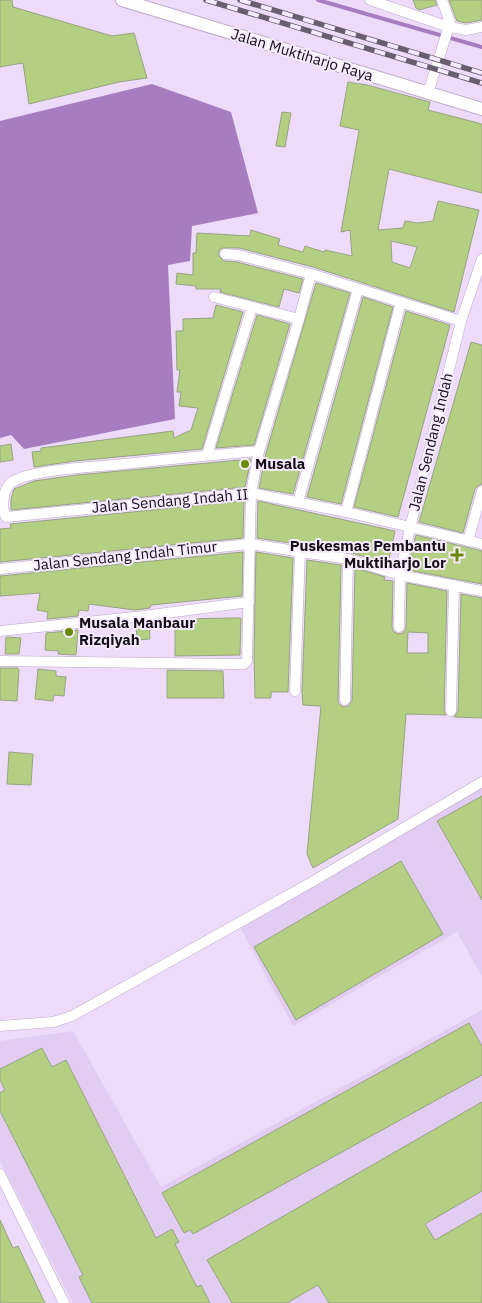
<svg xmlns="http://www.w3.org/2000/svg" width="482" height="1303" viewBox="0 0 482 1303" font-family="'IBM Plex Sans',sans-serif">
<rect width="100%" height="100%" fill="#eddbf9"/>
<path fill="#e2ccf1" d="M482,788V976L457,932L293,1026L240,927Z
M482,1010V1303H73L0,1161V1041L73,1031L161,1187Z"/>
<path fill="#a67ec0" d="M152,84L231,112L258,213L192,226L190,261L168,265L175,419L24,449L11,435L0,438V121Z"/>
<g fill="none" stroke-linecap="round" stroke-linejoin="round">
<path stroke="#a67ec0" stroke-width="4" d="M318,0L482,47"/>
</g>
<path fill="#b4ce82" stroke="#98a384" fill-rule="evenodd" d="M0,0H12L13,7L112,36L134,33L147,78L119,82L29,104L23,63L0,67Z
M413,0H435L437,5L419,10L416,8Z
M449,0H482V20L466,23L457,21Z
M348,82L367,85L430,102L428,110L482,124V193L389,169L378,230L403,228L405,221L418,223L433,221L438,201L479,210L454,312L313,267L239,248H222L219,251V256L224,261L237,262L303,279L299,293L284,289L279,307L220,292L221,289H196V286L176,284L177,273L193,275V253H196L197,233L250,236L251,230L280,239L278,245L303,252L305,246L324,252L325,250L352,256L350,230L341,232L359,130L340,126ZM391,241L417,247L410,268L392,262Z
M282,112L291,113L285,147L276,146Z
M316,283L350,293L293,494L259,488L266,453Z
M363,297L393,307L341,504L307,497Z
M216,305L243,312L202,449L75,461L34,467L32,452L41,451V448L173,431L174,438L191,430L198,408L179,406L181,392H177L180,370H177L176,331H183V319L213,318Z
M406,311L450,325L398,517L354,507Z
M257,315L290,324L254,445L216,448Z
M471,342L482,345V484L478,486L475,489L463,533L419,522Z
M11,444L13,460L0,462V446Z
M251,459L245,487L11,510V499L14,489L34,481L77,475Z
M244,501L243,538L0,562V529L11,528L10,524Z
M258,501L395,531L388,564L349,552L257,538Z
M416,535L482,551V584L408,570Z
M243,552L242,596L151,605L150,608L135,610L89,604L88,611L79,610L78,616L47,619L48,612L37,610L40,593L0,596V576Z
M256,552L293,558L288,692H271V698H255L254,655Z
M307,560L341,565L338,700L339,704L344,707L349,706L352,700L355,568L385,577L384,580L393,581L392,627L393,631L398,634L403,633L406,628L407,583L447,591L444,711L446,715L406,714L398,819L313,868L307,854L321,706L303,705L302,692ZM408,632L428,633V653H407Z
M461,594L482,598V718L454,717L458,711Z
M235,618H241L240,655L175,656V619Z
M149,622L150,639L137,640L136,624Z
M78,630L76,655L58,654L59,651L45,650L46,633Z
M6,637L21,638L19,654H5Z
M0,668H18L19,670L17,701L0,700Z
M38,669L56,671V676L66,677L64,696L54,695L53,701L35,699Z
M167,670L223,671L224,698H167Z
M9,752L33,754L31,785L7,784Z
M482,796V900L437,821Z
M401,861L443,934L296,1020L254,947Z
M469,1023L482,1046V1075L193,1234L190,1230L184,1233L162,1193Z
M42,1048L52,1067L66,1060L156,1238L172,1229L179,1242L175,1244L197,1287L201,1285L210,1303H92L79,1277L83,1275L0,1111V1093L5,1090L0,1080V1069Z
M482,1102V1191L425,1224L435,1240L482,1213V1303H329L318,1285L287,1303H232L207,1260Z
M0,1220L13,1248L18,1246L45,1303H0Z"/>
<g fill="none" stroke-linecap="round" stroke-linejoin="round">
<g stroke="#bcabc8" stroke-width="11">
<path id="minor" d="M370,0L449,27L466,30L482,27
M428,93L449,26L450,22L442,0
M225,254L238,255L311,274L461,321
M214,297L299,319
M259,451C210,455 162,460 114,465C90,467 30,470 12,482C3,488 1,508 6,517L251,493L346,512L482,544
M207,455L252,307
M298,502L358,289
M346,512L401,302
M468,541L482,491
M0,569L250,544L348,559L400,575L482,591
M399,627L400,575L410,528L461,321L482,259
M0,631L144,616L249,602
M0,661L237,664H244L247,661L251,493L259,451L299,319L311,274
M295,691L300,551
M345,700L348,559
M451,711L454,585
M0,1026L53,1022L72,1016L310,883L482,782
M0,1174L64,1303"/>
</g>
<g stroke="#bcabc8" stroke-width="14">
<path id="tertiary" d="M122,0L482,109"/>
</g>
<use href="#minor" stroke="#fff" stroke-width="10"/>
<use href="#tertiary" stroke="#fff" stroke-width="12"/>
<g stroke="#695e70" stroke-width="5.5">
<path id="rail" d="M206,0L482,83
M240,0L482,73"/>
</g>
<use href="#rail" stroke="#f6ebfe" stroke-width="4" stroke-dasharray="11" stroke-linecap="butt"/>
</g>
<g fill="#6a8906" stroke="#f6ebfe" stroke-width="2">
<circle cx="245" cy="464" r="5"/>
<path d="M454.5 547.5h5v5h5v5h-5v5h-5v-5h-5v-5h5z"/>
<circle cx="69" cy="632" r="5"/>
</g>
<g text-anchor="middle" stroke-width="4" stroke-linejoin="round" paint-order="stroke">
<g font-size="15" fill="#140e18" stroke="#f6ebfe">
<text transform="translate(302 55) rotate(17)" y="5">Jalan Muktiharjo Raya</text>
<text transform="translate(431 442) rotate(-76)" y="5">Jalan Sendang Indah</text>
<text transform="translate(170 501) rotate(-5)" y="5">Jalan Sendang Indah II</text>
<text transform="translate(125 556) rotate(-6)" y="5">Jalan Sendang Indah Timur</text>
</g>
<g font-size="15" font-weight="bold" fill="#140e18" stroke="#f6ebfe" text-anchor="start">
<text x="255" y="469">Musala</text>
<text x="446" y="551" text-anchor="end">Puskesmas Pembantu<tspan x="446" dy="17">Muktiharjo Lor</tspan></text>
<text x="79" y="628">Musala Manbaur<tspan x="79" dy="17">Rizqiyah</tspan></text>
</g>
</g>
</svg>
